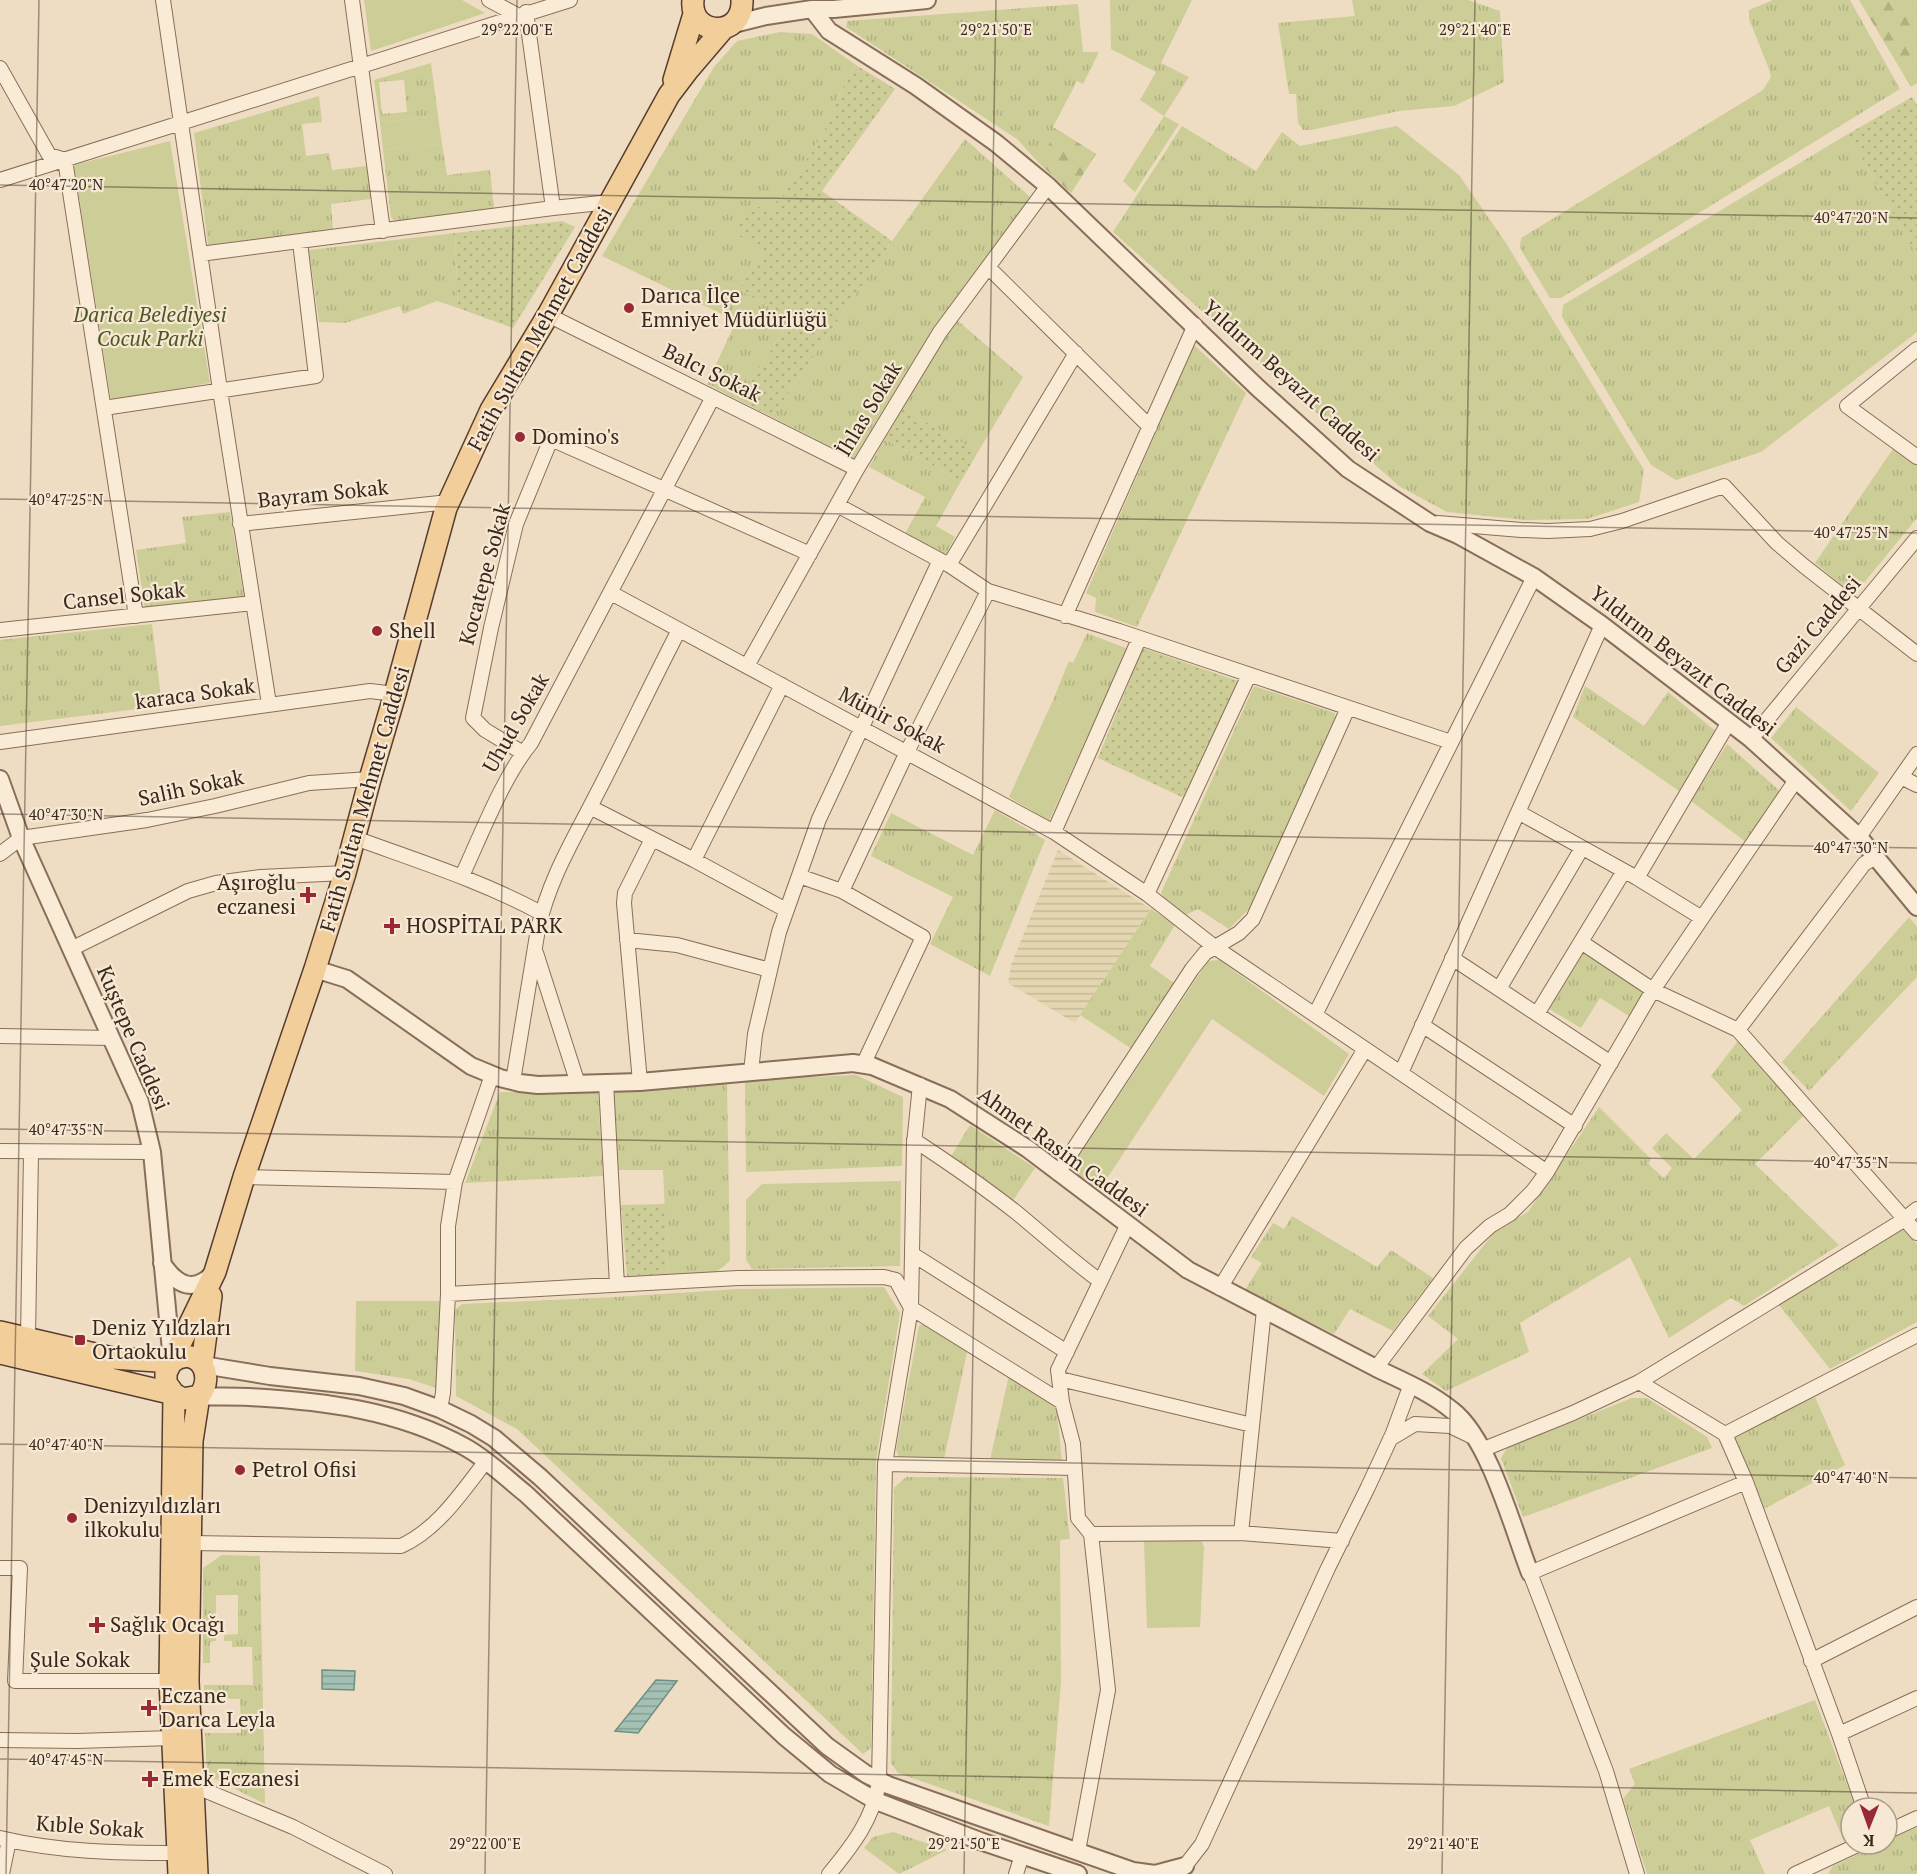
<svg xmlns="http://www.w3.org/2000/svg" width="1917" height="1874" viewBox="0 0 1917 1874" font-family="'PT Serif',serif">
<defs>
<pattern id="farmland-rules" width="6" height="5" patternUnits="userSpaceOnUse" patternTransform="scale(1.5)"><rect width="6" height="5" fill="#e4d6b0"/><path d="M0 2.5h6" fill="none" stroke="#c4b897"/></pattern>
<pattern id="grass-tufts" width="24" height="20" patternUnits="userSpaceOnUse" patternTransform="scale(1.5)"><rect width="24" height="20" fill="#cccd97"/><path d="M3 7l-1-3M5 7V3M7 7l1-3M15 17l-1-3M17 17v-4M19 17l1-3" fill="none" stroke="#b0b082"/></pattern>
<pattern id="forest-firs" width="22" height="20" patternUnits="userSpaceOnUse" patternTransform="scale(1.5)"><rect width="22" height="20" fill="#cccd97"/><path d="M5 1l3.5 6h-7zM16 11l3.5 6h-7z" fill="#b0b082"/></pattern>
<pattern id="garden-dots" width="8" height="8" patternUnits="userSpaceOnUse" patternTransform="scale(1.5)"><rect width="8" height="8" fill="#cccd97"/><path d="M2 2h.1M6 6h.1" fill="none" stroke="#b0b082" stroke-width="1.8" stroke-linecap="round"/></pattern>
<pattern id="water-rules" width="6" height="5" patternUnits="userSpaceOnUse" patternTransform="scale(1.5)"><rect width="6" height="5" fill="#a5c1b6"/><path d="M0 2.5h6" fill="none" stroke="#879d93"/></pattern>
</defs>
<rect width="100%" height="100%" fill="#efddc3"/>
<path fill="url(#farmland-rules)" d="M1058,850L1151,909L1075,1023L1008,983L1011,965Z"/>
<path fill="url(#grass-tufts)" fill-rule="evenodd" d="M1110,0H1192L1161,63L1189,77L1164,116L1179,124L1135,192L1123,181L1164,116L1140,100L1156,72L1111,49Z
M1352,0H1468L1500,11L1504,82L1454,106L1399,111L1311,130H1303L1298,123L1296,94H1289L1278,23L1355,16Z
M1773,0H1850L1900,89L1561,298H1550L1520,248L1521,238L1763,90L1771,77L1769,69L1749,19V10Z
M1078,4L1083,52H1099L1083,84L1077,81L1053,127L1096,154L1071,193L1038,162L1017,139L846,27L847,21Z
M780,32L812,34L856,65L837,98L823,134L772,212L736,233L763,252L739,289L791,320L738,400L707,384L736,321L602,256L714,67L737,41Z
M431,63L438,116L380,122L374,80ZM404,80L407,112L382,114L379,82Z
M319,96L322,122L302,124L306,156L329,153L332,170L367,166L371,199L331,204L333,230L208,245L194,133Z
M1182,126L1256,171L1282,132L1300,146L1397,126L1459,175L1506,243L1644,470L1639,502L1587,519L1526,520L1447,512L1399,486L1113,232Z
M1848,134L1917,256V332L1761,452L1676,480L1651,465L1562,317L1563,305Z
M965,139L1030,197L933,328L854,458L772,417L892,241Z
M442,144L447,175L490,170L494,210L396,223L391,217L383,150Z
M455,233L458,308L437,301L403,314L400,306L345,323L319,322L309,250Z
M957,320L1023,377L978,452L903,409L945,334Z
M1194,345L1246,393L1137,627L1095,612L1096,598L1086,593Z
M885,439L961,481L936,526L955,537L945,556L905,534L925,497L869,467Z
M1895,446L1917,462V518L1854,595L1815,563Z
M230,512L244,598L145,610L136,550L186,543L182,517Z
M152,624L162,706L0,726V640Z
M1087,633L1128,649L1095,720L1053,700L1069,661L1073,663Z
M1254,686L1335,713L1336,721L1251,907L1229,929L1198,909L1186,915L1165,899L1161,893Z
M1585,686L1644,726L1668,692L1717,732L1679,791L1573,717Z
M1796,707L1879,773L1851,811L1771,738Z
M1727,744L1780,791L1746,842L1691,801Z
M995,810L1045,840L990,976L930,944L953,897L871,856L891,813L973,855Z
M1151,909L1175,925L1150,966L1174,983L1132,1049L1080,1015Z
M1909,917L1917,927V977L1809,1091L1782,1062Z
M1583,953L1645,990L1629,1016L1600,998L1581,1028L1549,1009Z
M1738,1041L1805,1114L1755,1164L1839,1245L1744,1306L1731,1298L1669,1338L1630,1257L1520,1323L1529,1352L1446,1391L1422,1374L1458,1339L1428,1316L1496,1230L1528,1212L1599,1107L1651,1159L1648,1164L1664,1178L1672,1168L1652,1148L1666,1133L1694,1159L1742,1110L1711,1076Z
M856,1075L903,1097L902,1166L746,1172L745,1080Z
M727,1083L730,1261L716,1272L668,1275L663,1170H617L613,1091Z
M500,1092L598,1093L603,1176L465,1183Z
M970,1125L1035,1168L1012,1202L950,1158Z
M901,1181L900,1266L752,1269L746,1260V1200L762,1184Z
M1292,1216L1377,1267L1391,1250L1433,1278L1393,1331L1350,1309L1334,1334L1245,1290L1262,1263L1251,1257L1273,1223L1284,1229Z
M1904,1227L1917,1244V1322L1830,1369L1779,1305Z
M884,1287L900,1313L876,1461L871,1748L863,1754L517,1429L456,1396L455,1310L462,1304L616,1297L737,1289Z
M356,1301H443L439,1389L409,1379L355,1371Z
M923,1324L967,1352L944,1459L899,1458L896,1449L919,1326Z
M1009,1375L1051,1402L1057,1412L1062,1462L990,1460Z
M1815,1397L1845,1465L1764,1509L1753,1478L1734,1435Z
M1632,1398H1647L1707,1437L1712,1448L1523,1517L1501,1458L1507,1448Z
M906,1477L1063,1478L1070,1539L1060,1540L1061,1683L1049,1826L898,1773L891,1763L894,1488Z
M222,1555L260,1556L265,1804L207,1775L205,1733H241L240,1699L204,1698V1685H253L252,1647H232V1641H224V1635L238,1634V1595H216V1641L210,1642V1663H203V1568Z
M1815,1700L1856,1808H1851V1836L1843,1839L1829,1806L1750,1840L1765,1874H1647L1623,1799L1635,1784L1629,1769Z
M1917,1827V1874H1828L1833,1866L1881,1844H1887V1841Z
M893,1832L947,1850L899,1874L864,1848L873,1837Z"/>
<path fill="url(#forest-firs)" d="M1859,0H1917V83L1911,87Z
M1058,130L1096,154L1071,193L1038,162Z"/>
<path fill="#cccd97" d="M364,0H462L485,13L371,51Z
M438,116L442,144L383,150L380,122Z
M170,141L210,383L111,400L74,165Z
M1053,700L1095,720L1049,821L1009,797Z
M1219,960L1349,1054L1324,1096L1212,1019L1098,1192L1069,1171L1208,961Z
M1201,1539L1204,1547L1200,1627L1147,1628L1144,1541Z"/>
<path fill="url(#garden-dots)" d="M856,65L895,89L822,191L892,241L772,417L738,400L791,320L739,289L763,252L735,233L751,204L772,212L823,134L837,98Z
M1912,97L1917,105V256L1848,134Z
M562,221L575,227L513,328L458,308L455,233Z
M903,409L978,452L961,481L885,439Z
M1143,648L1238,681L1184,798L1098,758Z
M665,1204L668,1275L627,1276L621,1205Z"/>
<path fill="url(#water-rules)" stroke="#6c9083" stroke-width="1.5" d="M322,1670L355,1671L354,1690L322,1689Z
M656,1680L677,1681L638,1733L615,1731Z"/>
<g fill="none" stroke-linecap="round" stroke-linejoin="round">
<g stroke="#896e59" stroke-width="16">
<path id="minor" d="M163,0L220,390L269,704
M352,0L383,231
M489,0L517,15
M526,12L553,208L610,202
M0,68L49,155L65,160L136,616
M0,180L570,0
M200,254L553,208
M988,267L1150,427
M548,315L857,469
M1917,349L1847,406L1917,457
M104,408L316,376L300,242
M837,505L949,565L988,591L1119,631L1451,742
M1438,523L1521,530L1548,531L1590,529L1622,521L1724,486L1777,543L1804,566L1917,654
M240,524L449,502
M949,565L1076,353
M611,593L1054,832L1147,894
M1065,616L1195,325
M0,630L253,603
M747,666L857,469L940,332L1048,186
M1249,675L1147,894L1216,948L1547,1172
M1751,739L1917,538
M0,742L370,691L395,694
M523,753L485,730L473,718L491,628L516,524L551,439L810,554
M1901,777L1917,785
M590,807L694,860L786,910
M1518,812L1637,878L1702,918
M1054,832L1139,639
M1859,837L1917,754
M355,838C418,861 482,881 541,913
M0,854L21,838L147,820L215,806L309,783L370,779
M694,860L782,685
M462,876C481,835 503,777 531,743L713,397
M799,876L842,891L923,937L863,1065
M1637,878L1729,722
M842,891L907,752L988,591
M627,940L677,945L770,970
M1581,942L1653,990L1738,1030L1917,1233
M71,949L188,891L216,883L261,877L345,873
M536,953L578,1084
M1452,958L1611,1063
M1499,989L1582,848
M1537,1014L1624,871
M1315,1015L1534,577
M1422,1025L1575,1126
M1738,1030L1864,864L1875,857
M0,1036L111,1038
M751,1072L755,1034L779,932L819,819L940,560
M1401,1073L1602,625
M513,1081L538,929C548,884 569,847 590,807C621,748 649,688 679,630
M640,1082L624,903L625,893L652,839
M606,1083L617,1285
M920,1085L914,1144L911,1308L885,1464L1074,1468
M914,1140C949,1163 984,1187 1017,1213C1045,1236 1071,1260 1100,1281
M0,1151L152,1152
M1058,1173L1192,969L1205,953L1239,933L1253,919L1348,708
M244,1177L455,1182
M912,1254L1067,1352
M1220,1288L1365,1049
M448,1294L738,1278L884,1277L896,1280L911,1308L1062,1402
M28,1338L31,1152
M1376,1368L1466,1248L1490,1226L1510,1214L1533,1191L1547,1172L1653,990L1796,780
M1060,1379L1252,1425
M1639,1382L1725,1434L1746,1482L1839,1734L1864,1808
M440,1409L443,1393L448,1294V1226L455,1182L492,1075
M1725,1434L1917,1335
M1390,1439L1415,1424L1450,1426L1475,1438
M1484,1449L1573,1413L1639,1382L1902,1221L1917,1209
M1241,1533L1264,1310
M1091,1534L1241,1533L1342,1541
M190,1543L401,1546C438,1529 462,1492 486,1461
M0,1568H20L15,1681H170
M1811,1661L1917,1607
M1839,1734L1917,1698
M0,1740L77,1741L172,1738
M192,1785L293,1827L385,1874
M1887,1832L1917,1818
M0,1838C59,1852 117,1853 177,1853
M1078,1851L1108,1690L1091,1534L1078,1518L1073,1444L1062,1402L1058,1370L1127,1226
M1185,1866L1202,1844L1328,1568L1368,1487L1393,1433L1411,1384
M2,1874L9,1840
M829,1874C853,1845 873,1819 879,1782L885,1464
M1016,1874L1022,1855
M1637,1874L1606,1771L1530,1573L1746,1482
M1795,1874L1860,1844"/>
</g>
<g stroke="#896e59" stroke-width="20">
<path id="tertiary" d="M812,9L829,31L916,86L996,143L1048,186L1258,388L1348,469L1430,523L1458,535L1534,577L1602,625L1751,739L1859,837L1917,907
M730,25L766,16L812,9H834L927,0
M0,779L21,838L140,1102L152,1152L172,1361
M315,969L347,979L471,1066L500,1078L520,1083L538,1085L640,1082L853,1063L872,1066L950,1099L1028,1149L1188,1270L1376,1368C1403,1381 1430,1392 1453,1411C1489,1439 1513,1529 1530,1573
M162,1263C177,1286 194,1294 215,1272
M203,1365L270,1376L359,1386L404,1396L440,1409L471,1424L494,1438L540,1477L827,1746L866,1774L888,1785L1133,1871L1155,1874L1185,1866
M199,1396C215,1397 232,1396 249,1397C323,1401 398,1410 465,1447C487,1459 506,1478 526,1494L784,1736L830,1774L876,1801L980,1841L1078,1874"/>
</g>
<g stroke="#573d2e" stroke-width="24">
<path id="primary" d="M693,0C689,37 744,39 742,0
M674,80L694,14
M0,1332L112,1358L172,1362
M0,1353L174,1394L183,1399L199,1396C217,1374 196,1344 172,1362
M202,1364L211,1296
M179,1874L170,1681L174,1394L166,1383V1373L215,1272L244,1177L315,969L345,873L370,779L395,694L446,508L491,410L548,315L669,95L688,70L723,29
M197,1874L188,1681L192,1441L199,1396"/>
</g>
<use href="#minor" stroke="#f9ebd6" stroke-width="14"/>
<use href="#tertiary" stroke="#f9ebd6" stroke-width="16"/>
<use href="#primary" stroke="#f2ce9a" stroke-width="21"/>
</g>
<path fill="none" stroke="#39281e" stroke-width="1.5" stroke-opacity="0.45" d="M0,185L1917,218M0,499L1917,533M0,814L1917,848M0,1129L1917,1163M0,1444L1917,1478M0,1759L1917,1793M6,1874L39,0M485,1874L517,0M964,1874L996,0M1442,1874L1475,0"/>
<g fill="#992935" stroke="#f6e8d3" stroke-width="2">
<circle cx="629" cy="308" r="6"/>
<circle cx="520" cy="437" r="6"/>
<circle cx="377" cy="631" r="6"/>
<path d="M305 886h6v6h6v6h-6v6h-6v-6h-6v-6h6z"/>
<path d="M389 917h6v6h6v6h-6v6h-6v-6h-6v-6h6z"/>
<rect x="74" y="1334" width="12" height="12" rx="3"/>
<circle cx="240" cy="1470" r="6"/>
<circle cx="72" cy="1518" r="6"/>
<path d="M94 1616h6v6h6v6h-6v6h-6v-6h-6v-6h6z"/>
<path d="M146 1699h6v6h6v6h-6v6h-6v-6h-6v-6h6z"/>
<path d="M147 1770h6v6h6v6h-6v6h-6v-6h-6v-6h6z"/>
</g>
<g text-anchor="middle" stroke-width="4.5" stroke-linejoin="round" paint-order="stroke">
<g font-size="21" fill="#39281e" stroke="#f6e8d3" text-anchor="start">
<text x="641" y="303">Darıca İlçe<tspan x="641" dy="24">Emniyet Müdürlüğü</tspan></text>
<text x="532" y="444">Domino's</text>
<text x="389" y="638">Shell</text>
<text x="296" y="890" text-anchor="end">Aşıroğlu<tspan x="296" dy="24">eczanesi</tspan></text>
<text x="406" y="933">HOSPİTAL PARK</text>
<text x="92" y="1335">Deniz Yıldzları<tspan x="92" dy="24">Ortaokulu</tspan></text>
<text x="252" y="1477">Petrol Ofisi</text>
<text x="84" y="1513">Denizyıldızları<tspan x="84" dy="24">ilkokulu</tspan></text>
<text x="110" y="1632">Sağlık Ocağı</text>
<text x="161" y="1703">Eczane<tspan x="161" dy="24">Darıca Leyla</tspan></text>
<text x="162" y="1786">Emek Eczanesi</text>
</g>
<g font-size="21" font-style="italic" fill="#4e5524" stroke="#f6e8d3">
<text x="150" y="322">Darica Belediyesi<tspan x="150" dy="24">Cocuk Parki</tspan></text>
</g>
<g font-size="21" fill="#39281e" stroke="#f6e8d3">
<text transform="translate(540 329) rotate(-61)" y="7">Fatih Sultan Mehmet Caddesi</text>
<text transform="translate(712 373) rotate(26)" y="7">Balcı Sokak</text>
<text transform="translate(1291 381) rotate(42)" y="7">Yıldırım Beyazıt Caddesi</text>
<text transform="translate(869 409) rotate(-59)" y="7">İhlas Sokak</text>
<text transform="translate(323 494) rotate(-6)" y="7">Bayram Sokak</text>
<text transform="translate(485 574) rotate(-75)" y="7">Kocatepe Sokak</text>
<text transform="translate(124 596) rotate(-6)" y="7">Cansel Sokak</text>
<text transform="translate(1818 625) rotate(-50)" y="7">Gazi Caddesi</text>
<text transform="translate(1683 661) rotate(38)" y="7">Yıldırım Beyazıt Caddesi</text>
<text transform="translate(195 694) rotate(-8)" y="7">karaca Sokak</text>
<text transform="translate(892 720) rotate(28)" y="7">Münir Sokak</text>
<text transform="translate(516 723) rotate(-60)" y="7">Uhud Sokak</text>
<text transform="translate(191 788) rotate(-12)" y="7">Salih Sokak</text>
<text transform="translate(365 799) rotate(-74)" y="7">Fatih Sultan Mehmet Caddesi</text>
<text transform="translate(133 1038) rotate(67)" y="7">Kuştepe Caddesi</text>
<text transform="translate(1063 1152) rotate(36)" y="7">Ahmet Rasim Caddesi</text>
<text x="80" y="1667">Şule Sokak</text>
<text transform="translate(90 1827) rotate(4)" y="7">Kıble Sokak</text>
</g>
</g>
<g font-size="15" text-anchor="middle" fill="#39281e" stroke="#f6e8d3" stroke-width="4.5" stroke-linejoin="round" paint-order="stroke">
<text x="517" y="35">29°22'00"E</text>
<text x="996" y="35">29°21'50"E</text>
<text x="1475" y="35">29°21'40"E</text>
<text x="66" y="190">40°47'20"N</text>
<text x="1851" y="223">40°47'20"N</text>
<text x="66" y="505">40°47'25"N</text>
<text x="1851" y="538">40°47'25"N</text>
<text x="66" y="820">40°47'30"N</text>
<text x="1851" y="853">40°47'30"N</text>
<text x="66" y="1135">40°47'35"N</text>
<text x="1851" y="1168">40°47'35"N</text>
<text x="66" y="1450">40°47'40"N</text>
<text x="1851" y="1483">40°47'40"N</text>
<text x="66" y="1765">40°47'45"N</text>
<text x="485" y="1849">29°22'00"E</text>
<text x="964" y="1849">29°21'50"E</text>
<text x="1443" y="1849">29°21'40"E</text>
</g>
<g transform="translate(1869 1826) rotate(181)"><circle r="28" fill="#f6e8d3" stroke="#aa9b8b" stroke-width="1.5"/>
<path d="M0-4.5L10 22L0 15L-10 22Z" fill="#992935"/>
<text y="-9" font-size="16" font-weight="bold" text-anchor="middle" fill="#39281e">K</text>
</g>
</svg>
